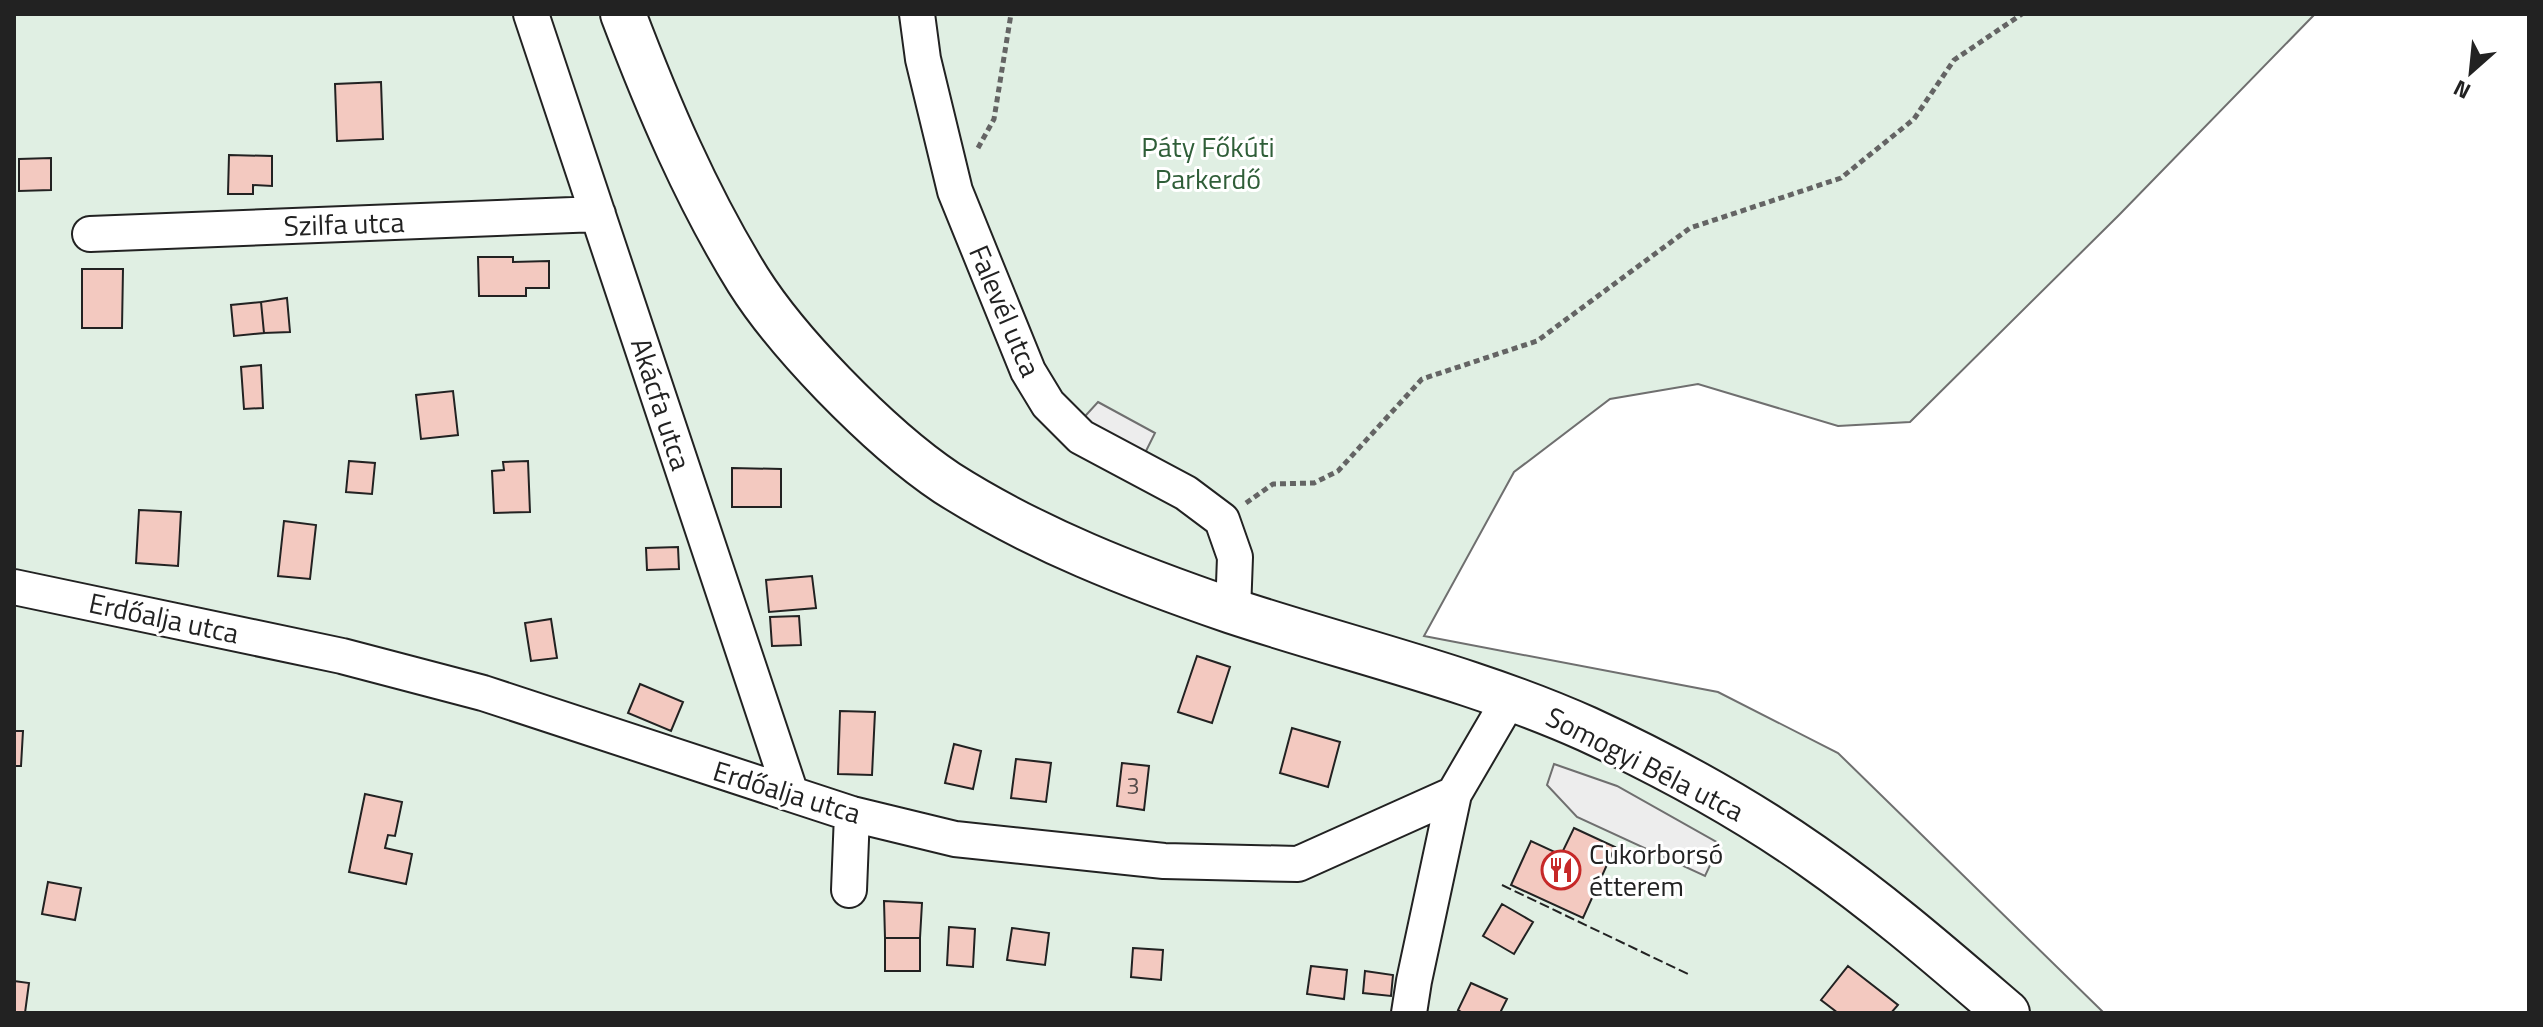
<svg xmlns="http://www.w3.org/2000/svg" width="2543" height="1027" viewBox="0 0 2543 1027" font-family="'Titillium Web',sans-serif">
<rect width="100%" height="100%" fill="#fff"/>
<path fill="#e0efe3" stroke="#6f6f6f" stroke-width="2" d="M14,14H2315L2119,215L1910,422L1838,426L1698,384L1610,399L1514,472L1424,636L1718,692L1838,753L2104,1013H14Z"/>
<path fill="#ededed" stroke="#6f6f6f" stroke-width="2" d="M1098,402L1155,433L1140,463L1076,426Z
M1554,764L1617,786L1720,844L1705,876L1577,817L1547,785Z"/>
<path fill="#f3c9c0" stroke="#222" stroke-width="2" d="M381,82L383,139L337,141L335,84Z
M229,155L272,156V186L253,185V194H228Z
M51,158V190L19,191V159Z
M478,257H513V262L549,261V288H526V296H479Z
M82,269H123L122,328H82Z
M287,298L290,332L264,333L261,302Z
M261,302L264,333L234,336L231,305Z
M261,365L263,408L244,409L241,367Z
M453,391L458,435L421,439L416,395Z
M349,461L375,463L372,494L346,492Z
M528,461L530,512L494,513L492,471L504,470L503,462Z
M732,468L781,469V507H732Z
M139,510L181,512L178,566L136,563Z
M284,521L316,525L310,579L278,576Z
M678,547L679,569L647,570L646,548Z
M812,576L816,608L769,612L766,580Z
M799,616L801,645L772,646L770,617Z
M551,619L557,658L531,661L525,623Z
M1197,656L1230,667L1212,723L1178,712Z
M640,684L683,702L671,731L628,713Z
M840,711L875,712L872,775L838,774Z
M1292,728L1340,742L1328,787L1280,773Z
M14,731H23L21,766H14Z
M954,744L981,751L973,789L945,783Z
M1016,759L1051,763L1046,802L1011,798Z
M1122,763L1149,766L1144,810L1117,806Z
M365,794L402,802L395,836L388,835L385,848L412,854L406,884L349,872Z
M1574,828L1615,847L1583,918L1511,885L1531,841L1561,855Z
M48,882L81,888L75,920L42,914Z
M884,901L922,903L920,938H885Z
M1502,904L1533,922L1514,954L1483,936Z
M949,927L975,929L973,967L947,965Z
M1012,928L1049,933L1045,965L1007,960Z
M885,938H920V971H885Z
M1133,948L1163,950L1161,980L1131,977Z
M1311,966L1347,970L1344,999L1307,994Z
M1848,966L1898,1005L1891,1013H1838L1821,1000Z
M1365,971L1393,975L1391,996L1363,993Z
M14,981L29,983L25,1013L14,1012Z
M1471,983L1507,999L1500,1013H1463L1458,1010Z"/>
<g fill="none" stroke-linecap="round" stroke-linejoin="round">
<g stroke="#222" stroke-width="38">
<path id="minor" d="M531,14L791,794
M917,14L923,59L955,191L1028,371L1048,404L1081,437L1186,493L1222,520L1235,557L1233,611
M90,234L598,214
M14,587L342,656L483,693L852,814L955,839L1164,861L1298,864L1454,794L1510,698
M849,890L852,814
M1409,1013L1414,981L1454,794"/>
</g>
<g stroke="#222" stroke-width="48">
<path id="major" d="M623,14C658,106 696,196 748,280C772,318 802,352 833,384C868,420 905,455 947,483C1035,539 1133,577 1232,611C1350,650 1473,678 1587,729C1665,765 1742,807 1812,856C1881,904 1944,959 2007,1013"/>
</g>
<path stroke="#646464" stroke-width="5" stroke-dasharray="6 4" stroke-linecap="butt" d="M978,148L994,119L1011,14
M1246,503L1273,484L1314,483L1338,471L1422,379L1537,341L1690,228L1841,178L1914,119L1954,60L2022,14"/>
<use href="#minor" stroke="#fff" stroke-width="34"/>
<use href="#major" stroke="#fff" stroke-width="44"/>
<path stroke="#222" stroke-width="2" stroke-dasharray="10 4" stroke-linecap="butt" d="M1502,885L1690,975"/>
</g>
<defs>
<g id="restaurant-ring" transform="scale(2)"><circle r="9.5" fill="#fff" stroke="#c62828" stroke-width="1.5"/><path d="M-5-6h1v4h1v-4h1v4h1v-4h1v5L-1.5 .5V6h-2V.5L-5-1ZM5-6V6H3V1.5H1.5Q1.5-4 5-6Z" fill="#c62828"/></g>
</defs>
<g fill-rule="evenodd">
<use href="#restaurant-ring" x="1561" y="870"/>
</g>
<g text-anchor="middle" stroke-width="6" stroke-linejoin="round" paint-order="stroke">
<g font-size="24" fill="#564c4a">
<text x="1133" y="794">3</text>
</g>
<g font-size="28" fill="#2f5e38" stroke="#fff">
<text x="1208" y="157">Páty Főkúti<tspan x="1208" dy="32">Parkerdő</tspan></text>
</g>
<g font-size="28" fill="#222" stroke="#fff">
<text transform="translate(344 224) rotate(-2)" y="10">Szilfa utca</text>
<text transform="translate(1005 311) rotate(67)" y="10">Falevél utca</text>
<text transform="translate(661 404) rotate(72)" y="10">Akácfa utca</text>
<text transform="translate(164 618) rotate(12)" y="10">Erdőalja utca</text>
<text transform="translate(1645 764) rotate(27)" y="10">Somogyi Béla utca</text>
<text transform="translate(787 792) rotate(17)" y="10">Erdőalja utca</text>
</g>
<g font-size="28" fill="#222" stroke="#fff" text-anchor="start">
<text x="1589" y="864">Cukorborsó<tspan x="1589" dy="32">étterem</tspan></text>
</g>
</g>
<rect width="2543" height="1027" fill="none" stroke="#222222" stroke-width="32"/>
<g transform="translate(2471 72) rotate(207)" stroke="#ffffff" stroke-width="6" paint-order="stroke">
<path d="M0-6L14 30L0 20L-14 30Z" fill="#222222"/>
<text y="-12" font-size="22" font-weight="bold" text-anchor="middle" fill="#222222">N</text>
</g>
</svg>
